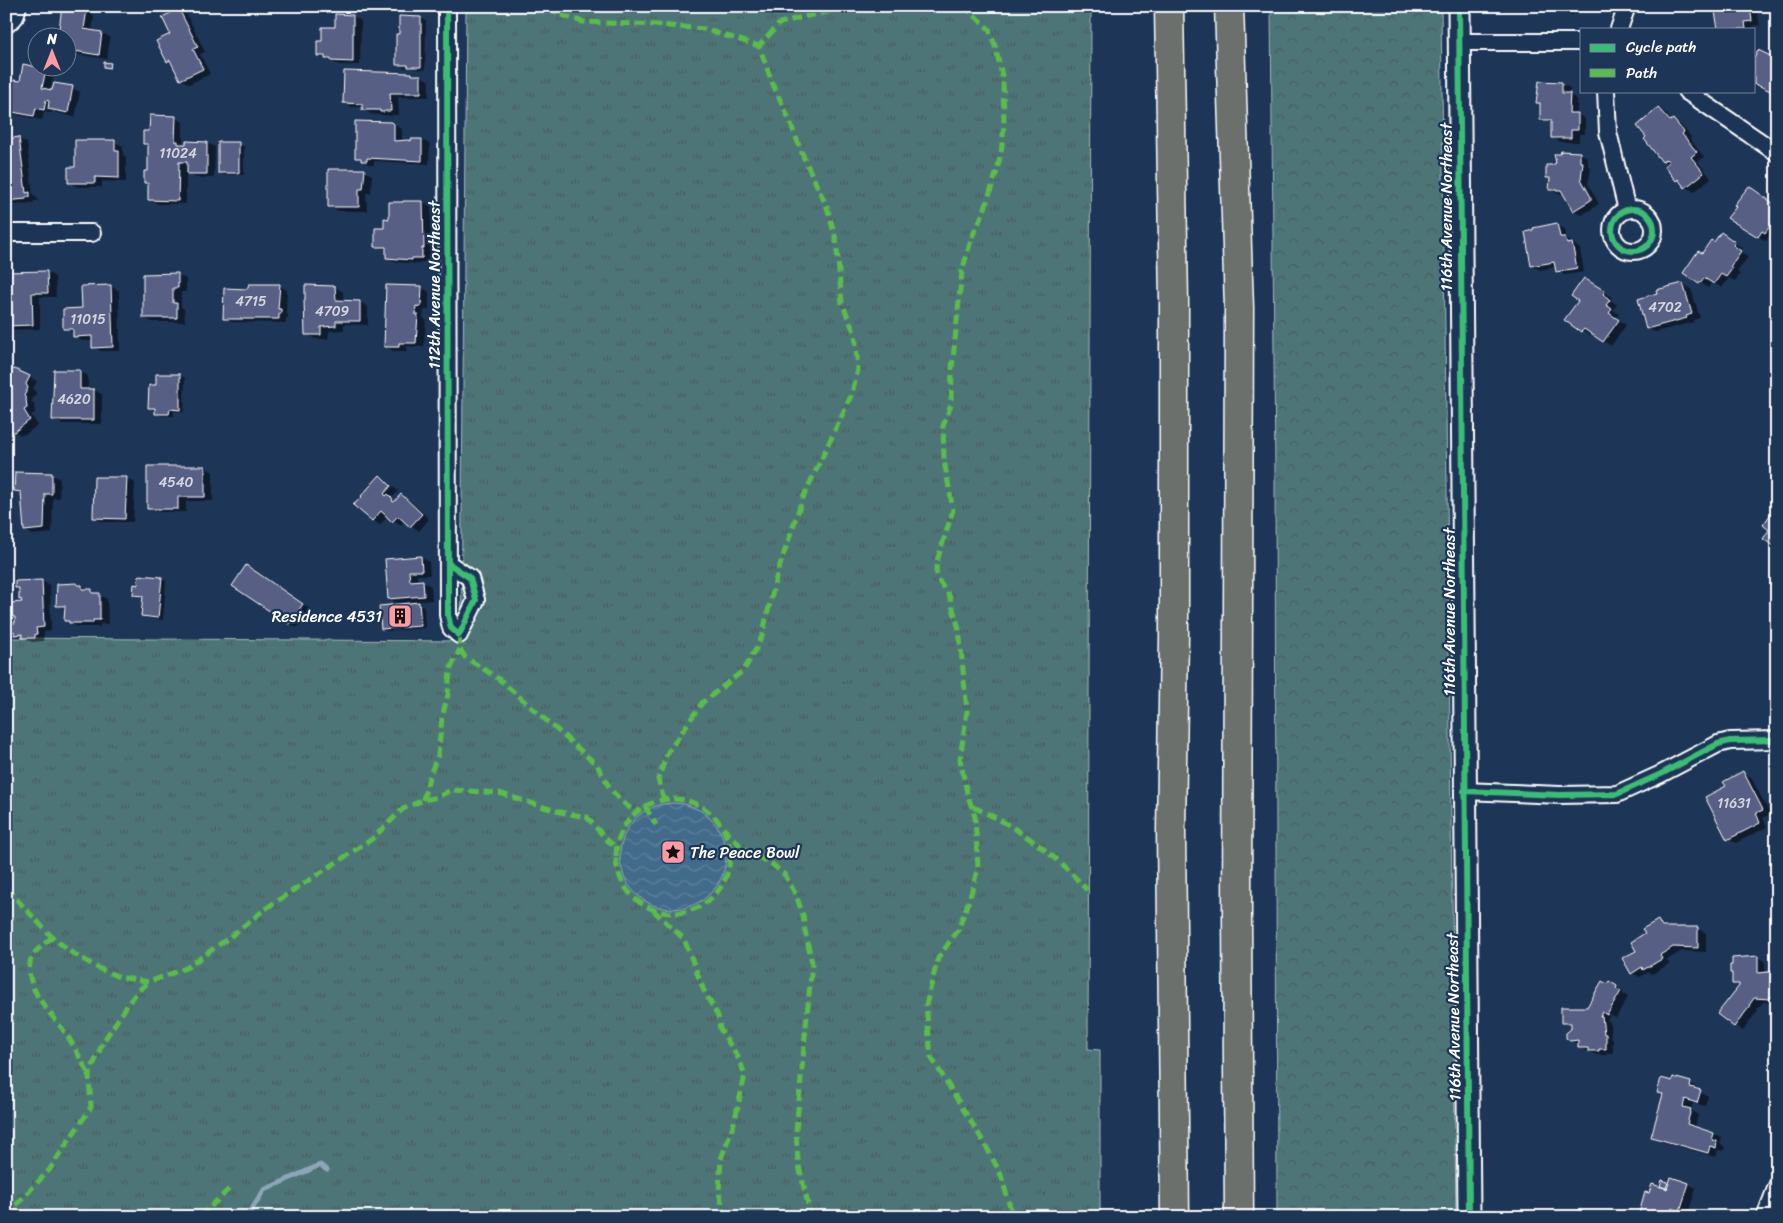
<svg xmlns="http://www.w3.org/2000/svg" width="1783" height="1223" viewBox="0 0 1783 1223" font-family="Sriracha,sans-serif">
<defs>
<pattern id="forest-crowns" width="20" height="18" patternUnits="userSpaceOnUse" patternTransform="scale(1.25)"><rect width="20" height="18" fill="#4d7578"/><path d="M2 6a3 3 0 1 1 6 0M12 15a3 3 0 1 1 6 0" fill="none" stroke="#4c5c5e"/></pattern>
<pattern id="park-tufts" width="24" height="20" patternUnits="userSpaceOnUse" patternTransform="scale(1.25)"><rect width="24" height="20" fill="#4d7578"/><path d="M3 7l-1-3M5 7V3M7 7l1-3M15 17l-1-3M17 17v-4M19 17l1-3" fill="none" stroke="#4c5c5e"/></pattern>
<pattern id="water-waves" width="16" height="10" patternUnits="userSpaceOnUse" patternTransform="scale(1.25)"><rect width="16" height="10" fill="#426b8a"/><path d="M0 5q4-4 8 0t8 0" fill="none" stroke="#5e819c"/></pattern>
</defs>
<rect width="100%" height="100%" fill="#1d3557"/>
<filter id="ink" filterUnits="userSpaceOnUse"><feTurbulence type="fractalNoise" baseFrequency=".02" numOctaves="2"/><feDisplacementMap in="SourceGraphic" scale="10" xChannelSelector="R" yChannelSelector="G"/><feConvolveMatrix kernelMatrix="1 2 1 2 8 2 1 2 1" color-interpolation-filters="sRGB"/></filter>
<g filter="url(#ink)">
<path fill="url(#forest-crowns)" stroke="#a6babc" d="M1271,6H1441L1456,1217H1277L1275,476Z"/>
<path fill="url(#park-tufts)" stroke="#a6babc" d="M466,6H1091L1088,1049L1100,1050V1217H6V638L461,641Z"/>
<path fill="url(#water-waves)" stroke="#8ea6b9" d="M620 856a53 53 0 1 1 106 0a53 53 0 1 1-106 0Z"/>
<path fill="#0007" d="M1574,6L1573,15L1548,11L1540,7Z
M1715,6H1756L1760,25L1753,26V29H1719Z
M179,10L187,15L205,52L200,54L210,74L189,84L181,79L173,64L168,61L171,35Z
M86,11L94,15L92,32L102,33L110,37L107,59L68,53V38Z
M353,16L361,21L360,65H340L318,56L323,43L336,28Z
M421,18L426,21L425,70L402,67L397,64L400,35Z
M1754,62L1764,87L1763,89L1754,85Z
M24,66L46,70L54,75L50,91L72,88L80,92L75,117L57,113L52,110V113L44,112L42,120L17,115L9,111L21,83Z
M411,74L421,76L429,81V97H398L399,115H392V116L371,114L363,109V107H352L345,103Z
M1540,83L1562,84L1570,88V95L1577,99V114L1585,119V134H1579V142H1560L1552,137V123L1541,119V104L1538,102Z
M1659,109L1667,114L1672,121L1681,125L1691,137L1690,139L1704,157L1698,162L1711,178L1694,192L1677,180L1669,164L1663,161Z
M175,117L183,122V145L207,143L215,147L214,178H196L186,172V204H158L150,200V185L145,182L149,172L150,146L144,143L151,133Z
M392,123L402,129V142L422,140L430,144L429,164L374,161V165H370L356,157Z
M19,139L27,143L33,195L37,198L38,201H33L34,203L13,205L6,202V140Z
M77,141L115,142L123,146V155L126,157V182L102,181V187H77L69,182L76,168Z
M239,144L244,147V175H224L219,172Z
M1562,152L1580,153L1588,158V166L1591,168L1588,184L1599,204L1582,215L1574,210L1565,194H1558L1551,190V179L1547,177L1557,164Z
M364,171L372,175L371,193H366L367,211H338L330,206Z
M1749,188L1777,206V232L1773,237L1770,235L1766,241L1758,236L1737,206Z
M423,202L431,206L432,252H430V262H420V264L395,262L387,257V250L376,246L390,220Z
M1557,225L1565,229L1567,239L1580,249L1584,272L1565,275L1557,271L1556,267L1540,270L1532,266L1535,231Z
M1729,239L1742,248L1740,251L1748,257L1737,272L1740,274L1735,281L1729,278L1722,288L1712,282L1708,288L1685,272L1714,243Z
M47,272L55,277L56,297H40V329L6,330V306Z
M144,275H178L186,279V292H181V307L184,309L185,322H152L144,318Z
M1683,284L1691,289L1700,318L1693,320L1694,322L1655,332L1647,328Z
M111,286L119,291L120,351H101L93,347V341H82L74,336V333L65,328L83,309Z
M279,286L287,290L286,313L288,315V318H286V323L232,322L224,318L248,291Z
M335,287L343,292V302H360L368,307V325L344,324V330L329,331L328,339H315L307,334Z
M421,287L429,292V310H424L423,318L426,320L424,347L407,346V351H393L385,346Z
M1599,288L1612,297L1610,300L1617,305L1613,310L1619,314L1616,318L1626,325L1611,346L1592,333L1590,335L1582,331Z
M55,371H80L88,376V390H94L102,394V424H62L54,419Z
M180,375L185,378L184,412L174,411V416H161L156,413V410L150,407Z
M29,377L37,381L33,389L36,393L31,402L34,403L35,413L31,415L38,425L26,434L21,435L13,431L6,412Z
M205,467L213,472V501H186V512H156L148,508Z
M52,475L60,479L59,498H53L52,533L33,535L25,530L22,494L16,491Z
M380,477L398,491L392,498L396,500L401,496L409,500L429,519L419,531L405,521L401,525L388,516L380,525L372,520Z
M95,478H127L135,483L133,522H103L95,518Z
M421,557L429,562L430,575H417V582H423L431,586L432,600L397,603L389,598L387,560Z
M255,571L310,609L297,628L289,623Z
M161,578L166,581L163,620L147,618L142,615L144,597L135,594L139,586Z
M42,581L50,586L51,631L44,632L43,641L32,642L9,631L17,624L16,618L13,616L23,604V600L20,599V590L16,587Z
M77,584L107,599L108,624H100V627H78L66,620V610L57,605Z
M419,604L424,607L425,628L387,631L382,628Z
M1743,773L1751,777L1770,814L1763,818L1767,827L1736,843L1728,839L1727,787Z
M1658,921L1667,928L1698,929L1706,933V952L1682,951L1667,960L1669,964L1652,974L1649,972L1640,977L1632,973L1638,951L1647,934Z
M1758,957L1765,962L1766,974L1777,972V1003L1763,1002L1757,1009L1758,1010L1743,1031L1719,1014L1740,987L1734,983Z
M1609,983L1624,992L1623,994L1628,997L1616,1018L1610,1015L1607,1020L1610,1022L1611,1038L1613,1039V1053H1607V1055H1597L1579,1048V1045L1571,1040L1572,1027L1563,1022L1587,1008Z
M1673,1082L1691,1084L1698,1088V1091L1708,1096L1705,1106L1693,1103L1691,1110L1698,1115L1695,1128L1714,1134L1722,1138L1720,1144L1725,1147L1724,1151L1718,1150L1716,1157L1660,1141L1652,1136L1664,1095L1658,1092Z
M1663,1182L1669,1184H1688L1696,1188L1688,1214L1680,1212L1679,1217H1640L1667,1191L1668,1188L1664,1186Z"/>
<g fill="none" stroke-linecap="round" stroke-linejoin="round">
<path stroke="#8ea6b9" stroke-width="5" d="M247,1217L264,1190L320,1165L327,1170"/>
</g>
<path fill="#595f85" stroke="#fff" d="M62,6L87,9L84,29L102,32L99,55L68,50V38H58Z
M1539,6H1566L1565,11L1555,9L1554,11Z
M1714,6H1750L1752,21L1745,22L1746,29H1718Z
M179,9L198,47L193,49L203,69L180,80L170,60L167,62L156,41L170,34L162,17Z
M335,14L353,15V62L331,61V59H325V56H317V41H322V27H335Z
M399,16L421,17V67H408V65H396V34H399Z
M1758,50L1777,59V94L1755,84L1754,85V59Z
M104,62L111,63L110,68L104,67Z
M23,64L46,69L42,88L52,90L54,83L73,86L68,113L48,109L49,101L46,100L44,110L36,108L34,116L7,111L13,80L20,81Z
M344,71L412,73V75H421V93H390L391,111H385L384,112H380V110H362V104L343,103Z
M1539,81L1562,82V93H1570L1569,113H1578V130H1571V138H1551V120H1540V103H1536Z
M1658,108L1670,121L1673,119L1684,132L1682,134L1697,152L1691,157L1704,173L1685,188L1678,179L1676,181L1664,166L1669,162L1666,159L1662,162L1644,139L1646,137L1637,126Z
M150,115L176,116L175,141H178V144H186V141L207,142V174H187V162H179L178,201L148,200V183H144V171H148V144H143V131H149Z
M355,121L392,122L394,124V141L409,140L411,141V139H422V161L367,158V161H361V158H355Z
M19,137L26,193L30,192V197H26V199L6,201V139Z
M75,140H115V151H119V178L95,177V183H68V167H75Z
M218,142H239V173H218Z
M1561,151L1580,152V162H1583L1581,179L1591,197V200L1573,211L1561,190H1549L1550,178H1546V165H1552L1556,163L1554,154H1560Z
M328,169H365L363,189H359V207H328Z
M1749,186L1777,206V224L1773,222L1765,233L1762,231L1758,237L1727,218L1736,207L1734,205Z
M403,201H423L424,248H422V258H412V260L386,258V247H375V228H384V218L389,219V202H403Z
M1557,223L1560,237H1565L1567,244L1572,243L1577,268L1556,272L1554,262L1531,266L1525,232L1533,230V228Z
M1721,232L1735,242L1733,245L1741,251L1730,267L1732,269L1726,277L1721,274L1714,284L1704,278L1699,284L1683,273L1698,251L1702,253L1711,240L1714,242Z
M47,271L48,293H32L33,325L6,326V272Z
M178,273V288H173V303H177V318H143V274Z
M1584,278L1605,291L1603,294L1610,300L1606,305L1612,309L1609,313L1619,320L1603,342L1584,329L1581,332L1564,320L1578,301L1571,296Z
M1683,283L1692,314L1686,316L1687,318L1646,329L1638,299L1657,293L1656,290Z
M249,284H280L278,309H281V314H279V319H223L224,288L247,289Z
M111,285L113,347L92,348V336L73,337V329H63V309L82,308L81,286Z
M305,285L335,286L336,300L360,301V321H336V326L321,327V335H305L304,300H305Z
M386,285L422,286L421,307L416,306L415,314H418L416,343H399V347H384Z
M15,369L30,376L26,384L28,388L24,396L26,398L27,408L24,410L30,420L14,432H12L6,422V371L7,370Z
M54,370H80V389H94V420H52Z
M156,374H180V410L170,409L169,414H155V408H148L149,385H156Z
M147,466H205V497H178V509H147Z
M15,472L52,473V494H45L44,529L24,531L21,492L14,491Z
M380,475L391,486L384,494L386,496L388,494L393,499L392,501L394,502L401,494L422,514L410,527L398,516L392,522L381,511L372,521L353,505L362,497L361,496Z
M94,477H127L125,519L93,518Z
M1777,505V548L1763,539L1769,530L1763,525Z
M421,556L422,571H409L410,581L423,580L424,596L388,599L385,559Z
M246,565L303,604L289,624L232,586Z
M139,575L162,577L158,618L141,616L143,596L133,595L134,584L138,585Z
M42,580L44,627L36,628L37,634H35V638H22V634L14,635V631L8,632L7,623H15V617H12L11,603L22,602L21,599L19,600V588H15V581Z
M77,583V585H82V589H92V593H100V620H93V623H69V621H64L65,606H56L57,584Z
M419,602L421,626L381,629L379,606Z
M1743,771L1763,810L1756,813L1760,823L1727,840L1705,797L1726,786L1723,782Z
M1658,920L1662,927H1698V948L1673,947L1660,955L1662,959L1643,970L1642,967L1631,974L1622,958L1636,951L1631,942L1645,933L1642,929Z
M1758,956V973L1777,971V997H1770V999L1754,998L1750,1004L1751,1005L1734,1027L1717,1014L1739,986V984H1732V973H1730V965H1732V958Z
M1602,981L1607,984L1609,981L1617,986L1616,989L1621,991L1607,1015L1602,1012L1600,1016H1602L1604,1034H1606V1049H1599V1051H1588V1048H1578V1040L1570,1041L1566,1038V1033L1571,1029V1023H1561V1007H1587Z
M1673,1077L1691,1082L1690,1087L1701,1090L1697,1103L1685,1099L1683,1107L1691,1109L1687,1124L1714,1133L1712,1140L1717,1141L1716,1148L1710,1146L1708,1153L1651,1137L1663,1094L1657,1093L1661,1078L1672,1081Z
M1671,1177L1689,1183L1680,1211L1672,1208L1669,1217H1638L1645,1192L1649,1193L1652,1184L1667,1189Z
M1662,1180L1668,1182L1666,1188L1660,1186Z"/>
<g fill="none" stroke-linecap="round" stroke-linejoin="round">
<g stroke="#fff" stroke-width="20">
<path id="minor" d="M447,6L448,615L451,628L459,635L476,600L470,578L448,563
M6,25L15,17L18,6
M1619,29L1627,6
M1459,42H1582
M1606,91L1608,132L1627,210
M1686,91L1777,153
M1612 230a21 21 0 1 1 42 0a21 21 0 1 1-42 0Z
M6,233H92
M1464,791L1560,795L1617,794L1661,774L1718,744L1730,741L1777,740
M1765,1217L1777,1186"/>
</g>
<g stroke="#fff" stroke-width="25">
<path id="tertiary" d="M1459,6L1469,1217"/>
</g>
<g stroke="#fff" stroke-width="31">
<path id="motorway" d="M1169,6L1174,302V636L1171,831L1175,1217
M1229,6L1239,308L1237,916L1239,1217"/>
</g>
<use href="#minor" stroke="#1d3557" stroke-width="16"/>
<use href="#tertiary" stroke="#1d3557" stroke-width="21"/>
<use href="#motorway" stroke="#6c706d" stroke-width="28"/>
<path stroke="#5cbc4b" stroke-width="5" stroke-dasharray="10 5" stroke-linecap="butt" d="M550,6L558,14L583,22L659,25L704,29L759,46
M963,6L973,14L989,29L996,49L1003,80L1004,126L1001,153L996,174L984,211L972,237L962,271L952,369L951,405L943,426L944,460L953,510L937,561L936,571L940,583L949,595L959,629L967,711L960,759L967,793L975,817L978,868L970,897L958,930L938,958L926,1005L931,1057L986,1146L1001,1175L1013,1217
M459,635L460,649L465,657L499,679L597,765L611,790L627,806L637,812
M616 856a57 57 0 1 1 114 0a57 57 0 1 1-114 0Z
M423,800L430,774L438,755L442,718L448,694L450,670L460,649
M664,800L658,779L668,752L702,703L744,670L757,647L762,636L777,574L802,500L851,396L858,370L855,334L842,303L836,240L827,207L804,158L788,117L772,82L759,46L780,23L803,17L855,6
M645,806L656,825
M973,807C1017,826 1055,854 1087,890
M723,828L741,846L752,854L772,864L785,875L796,895L803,915L805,931L812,963L796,1131L798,1162L811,1217
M6,888L52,937L71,952L98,968L119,977L149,982L186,968L230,937L265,909L372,839L403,809L423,800L438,797L451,790L499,793L560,812L587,817L607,840L616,847
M653,910L684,939L704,991L718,1016L720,1029L739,1059L745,1075L734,1123L721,1159L719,1192L725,1217
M52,937C45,944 31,952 30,963C25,989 50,1012 64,1031C74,1045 81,1060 89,1075
M6,1216L50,1169L91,1107L89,1075L103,1042L130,1001L139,990L149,982
M200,1217L231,1187"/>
<g stroke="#1d3557" stroke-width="9">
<path id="cycleway" d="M447,6L448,615L451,628L459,635L476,600L470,578L448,563
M1459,6L1469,1217
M1612 230a21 21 0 1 1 42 0a21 21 0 1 1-42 0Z
M1464,791L1560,795L1617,794L1661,774L1718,744L1730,741L1777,740"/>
</g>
<use href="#cycleway" stroke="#3abd76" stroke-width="6"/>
</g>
</g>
<defs>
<g id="building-square" transform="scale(1.25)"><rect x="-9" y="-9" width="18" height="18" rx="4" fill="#ff9aa2" stroke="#1d3557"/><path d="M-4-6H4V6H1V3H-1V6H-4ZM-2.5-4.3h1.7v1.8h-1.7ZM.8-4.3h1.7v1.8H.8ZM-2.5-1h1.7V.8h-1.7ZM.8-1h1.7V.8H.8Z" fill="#111"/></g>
<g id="sight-square" transform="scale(1.25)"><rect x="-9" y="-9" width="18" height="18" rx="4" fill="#ff9aa2" stroke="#1d3557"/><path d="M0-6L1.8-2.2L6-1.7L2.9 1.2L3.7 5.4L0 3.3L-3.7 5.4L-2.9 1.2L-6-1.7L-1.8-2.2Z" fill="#111"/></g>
</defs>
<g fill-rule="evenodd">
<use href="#building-square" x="400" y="616"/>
<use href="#sight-square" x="673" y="852"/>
</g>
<g text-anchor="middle" stroke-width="4.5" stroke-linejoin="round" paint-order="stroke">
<g font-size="14" fill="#d6d7e0">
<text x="178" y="158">11024</text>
<text x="251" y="306">4715</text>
<text x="1665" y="312">4702</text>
<text x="332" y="316">4709</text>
<text x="88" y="324">11015</text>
<text x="74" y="404">4620</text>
<text x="176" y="487">4540</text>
<text x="1734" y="808">11631</text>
</g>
<g font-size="16" fill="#fff" stroke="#1d3557">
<text transform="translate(1446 207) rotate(-90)" y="6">116th Avenue Northeast</text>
<text transform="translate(434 285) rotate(-90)" y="6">112th Avenue Northeast</text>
<text transform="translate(1449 612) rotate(-90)" y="6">116th Avenue Northeast</text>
<text transform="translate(1453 1017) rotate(-91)" y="6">116th Avenue Northeast</text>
</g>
<g font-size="16" fill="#fff" stroke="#1d3557" text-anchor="end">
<text x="382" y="622">Residence 4531</text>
<text x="690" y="858" text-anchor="start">The Peace Bowl</text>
</g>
</g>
<rect width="1783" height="1223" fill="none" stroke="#1d3557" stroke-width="25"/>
<rect x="12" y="12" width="1758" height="1198" fill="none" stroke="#fff" stroke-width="2" filter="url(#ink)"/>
<rect x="1580" y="28" width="175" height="65" fill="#1d3557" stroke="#77869a"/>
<rect x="1590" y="44" width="25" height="8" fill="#3abd76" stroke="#77869a"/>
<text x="1626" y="52" font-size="15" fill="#ffffff">Cycle path</text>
<rect x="1590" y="69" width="25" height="8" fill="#5cbc4b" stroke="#77869a"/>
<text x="1626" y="78" font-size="15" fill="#ffffff">Path</text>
<g transform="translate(52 52)"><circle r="24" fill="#1d3557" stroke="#77869a"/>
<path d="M0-4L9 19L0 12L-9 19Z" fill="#ff9aa2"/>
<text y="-8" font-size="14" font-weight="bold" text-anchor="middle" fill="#ffffff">N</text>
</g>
</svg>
